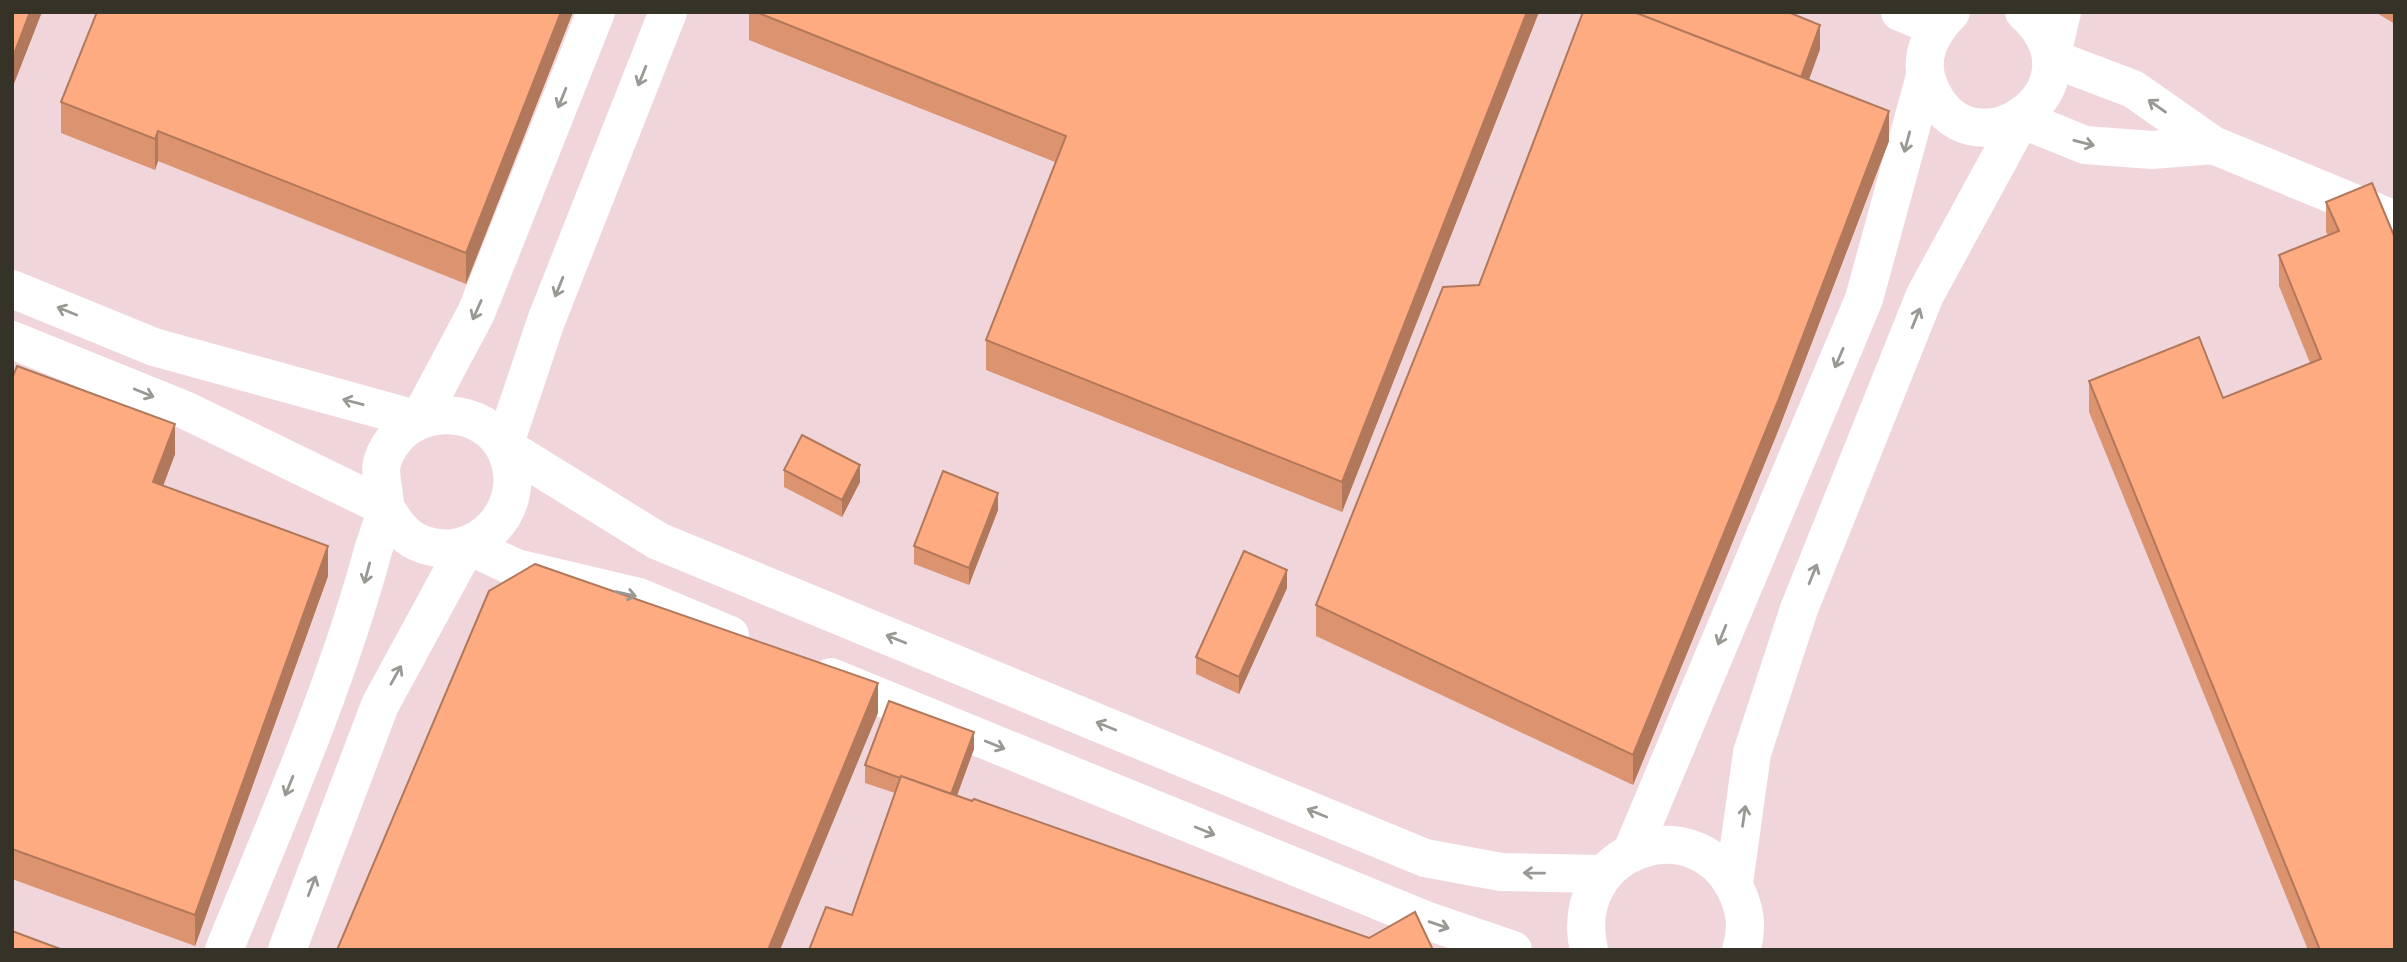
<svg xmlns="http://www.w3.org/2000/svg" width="2407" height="962" viewBox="0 0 2407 962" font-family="Manrope,sans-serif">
<rect width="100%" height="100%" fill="#efe8cb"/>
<path fill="#f0d6db" d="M12,12H2395V950H12Z"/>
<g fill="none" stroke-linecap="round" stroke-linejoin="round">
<path stroke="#fff" stroke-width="38" d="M668,12L546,321L504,446L658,541L1425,858L1501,872L1602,874
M1900,12L1936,27
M1951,12C1932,31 1918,56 1928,83C1965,186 2111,89 2024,12
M2062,12L2051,58L2133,89L2213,145L2395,220
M12,289L154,347L419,420L476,313L596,12
M12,340L185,410L385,507C393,520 402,535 417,542C477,569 533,505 505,449C484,407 420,404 393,441C373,468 384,479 385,506C385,519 378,535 374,547C337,685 278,818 224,950
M831,677L1428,921L1513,950
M1632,851L1864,299L1925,76
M1734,883L1752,753L1799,609L1925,295L2021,119L2085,145L2152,150L2213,145
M287,950L380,705L467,545L516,568L639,597L730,635
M1589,950C1565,846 1702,803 1739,897C1746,914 1747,932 1741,950"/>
</g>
<path fill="#db9370" d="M97,12H573L466,284L158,161L155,170L61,133V102Z
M749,12H1539L1342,512L986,370V340L1055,162L749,40Z
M2375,12H2395V24Z
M1820,49L1809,80L1889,141L1778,431L1633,785L1316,636V605L1479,285Z
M2372,183L2395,950H2308L2089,412V381L2223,398L2310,363L2279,286V255L2328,235L2326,232V202Z
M12,379L175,454L163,486L328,576L195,946L12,879Z
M784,470L860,482L842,517L784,487Z
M998,510L969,585L914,564V546Z
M1287,588L1239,694L1196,674V657Z
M974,749L957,796L1369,938L1433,950L852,915L895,793L865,783V765Z"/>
<path fill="#b2785b" d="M30,12H42L12,89V59Z
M561,12H573L466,284V253Z
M1527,12H1539L1342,512V482Z
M1820,25V49L1799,106V82Z
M1889,111V141L1778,431L1633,785V755Z
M158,131V161L155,170V139Z
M175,424V454L153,513V482Z
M860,465V482L842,517V500Z
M998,493V510L969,585V568Z
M328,546V576L195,946V915Z
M1287,570V588L1239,694V677Z
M878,683V713L780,950H768Z
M974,732V749L950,814V797Z"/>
<path fill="#ffab82" stroke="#b2785b" stroke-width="2" d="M12,12H30L12,59Z
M97,12H561L466,253L158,131L155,139L61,102Z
M756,12H1527L1342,482L986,340L1066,136Z
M1583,12H1634L1889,111L1778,401L1633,755L1316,605L1443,287L1479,285Z
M1634,12H1788L1820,25L1801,77Z
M2372,183L2395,238V950H2320L2089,381L2199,337L2223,398L2321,359L2279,255L2339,231L2326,202Z
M17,366L175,424L153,482L328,546L195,915L12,849V379Z
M802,435L860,465L842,500L784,470Z
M943,471L998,493L969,568L914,546Z
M1244,551L1287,570L1239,677L1196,657Z
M535,564L878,683L768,950H337L489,591Z
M889,701L974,732L951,794L901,776L900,778L865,765Z
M901,776L972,801L974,799L1369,938L1415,912L1433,950H809L826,907L852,915Z
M12,931L63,950H12Z"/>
<defs><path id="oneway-shaft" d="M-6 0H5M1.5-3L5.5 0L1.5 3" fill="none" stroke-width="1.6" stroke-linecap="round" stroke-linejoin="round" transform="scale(1.75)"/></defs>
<g stroke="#9a9893">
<use href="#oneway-shaft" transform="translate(642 76) rotate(112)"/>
<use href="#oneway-shaft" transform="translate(562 98) rotate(112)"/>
<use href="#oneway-shaft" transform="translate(2157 106) rotate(-145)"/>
<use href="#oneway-shaft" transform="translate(1907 142) rotate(105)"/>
<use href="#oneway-shaft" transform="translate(2084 143) rotate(14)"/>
<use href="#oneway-shaft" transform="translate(559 287) rotate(112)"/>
<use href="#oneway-shaft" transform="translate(477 310) rotate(114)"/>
<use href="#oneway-shaft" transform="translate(67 311) rotate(-158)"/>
<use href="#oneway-shaft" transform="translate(1916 318) rotate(-68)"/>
<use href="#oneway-shaft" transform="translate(1839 358) rotate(113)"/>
<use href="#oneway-shaft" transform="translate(144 393) rotate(22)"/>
<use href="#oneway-shaft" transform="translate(353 402) rotate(-165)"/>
<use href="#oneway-shaft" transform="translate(367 573) rotate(105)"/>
<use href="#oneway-shaft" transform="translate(1813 574) rotate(-68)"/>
<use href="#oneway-shaft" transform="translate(626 594) rotate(13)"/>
<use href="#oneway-shaft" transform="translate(1722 635) rotate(112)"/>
<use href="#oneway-shaft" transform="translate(896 639) rotate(-158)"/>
<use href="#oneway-shaft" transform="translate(396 675) rotate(-61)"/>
<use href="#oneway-shaft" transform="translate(1106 726) rotate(-158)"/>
<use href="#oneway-shaft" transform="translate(995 745) rotate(22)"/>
<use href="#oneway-shaft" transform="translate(289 786) rotate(112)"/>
<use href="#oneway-shaft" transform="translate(1317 813) rotate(-158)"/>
<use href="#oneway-shaft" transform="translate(1744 816) rotate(-82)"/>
<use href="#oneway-shaft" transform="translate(1205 831) rotate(22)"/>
<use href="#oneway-shaft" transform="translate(1534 873) rotate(-179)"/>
<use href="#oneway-shaft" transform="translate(312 886) rotate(-69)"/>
<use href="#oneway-shaft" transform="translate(1439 925) rotate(19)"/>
</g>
<rect width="2407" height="962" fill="none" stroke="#353227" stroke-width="28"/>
</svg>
